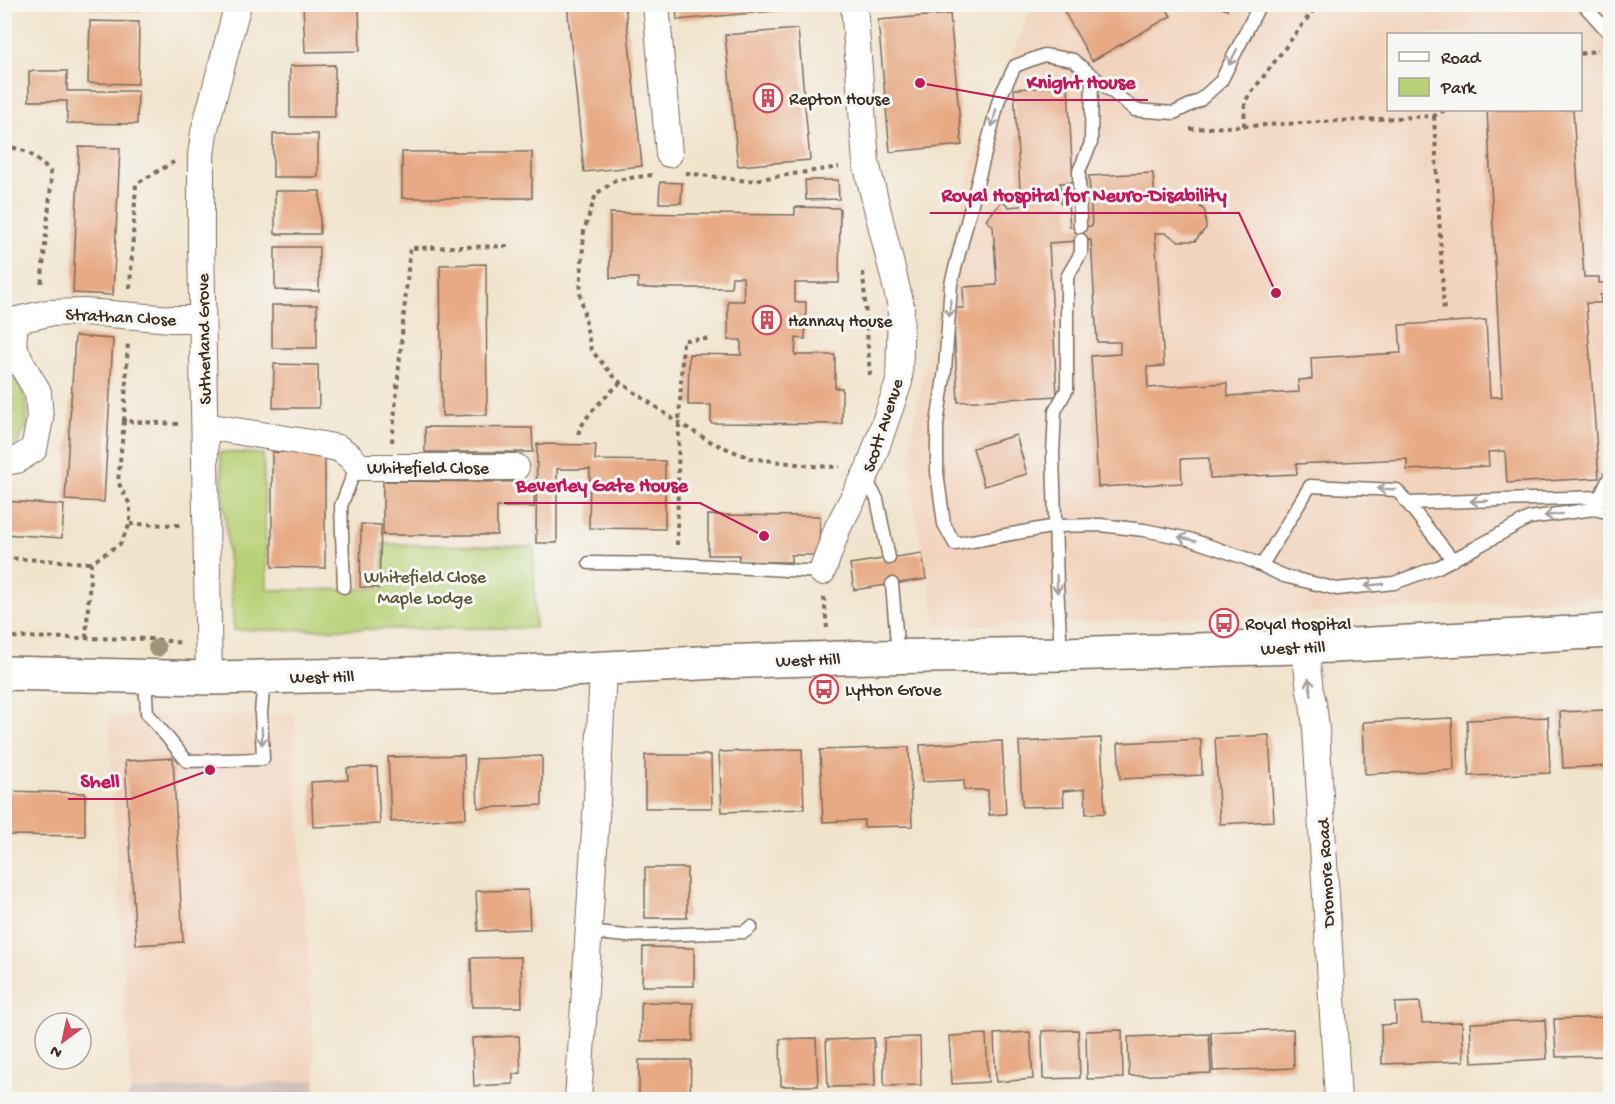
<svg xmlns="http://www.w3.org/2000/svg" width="1615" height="1104" viewBox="0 0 1615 1104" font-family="'Gochi Hand',sans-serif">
<defs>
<pattern id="park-dots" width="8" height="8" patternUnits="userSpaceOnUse" patternTransform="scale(1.5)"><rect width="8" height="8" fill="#b8d177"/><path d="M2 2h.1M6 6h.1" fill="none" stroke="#9fb466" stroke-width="1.8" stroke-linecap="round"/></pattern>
</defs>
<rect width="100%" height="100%" fill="#f6f6f2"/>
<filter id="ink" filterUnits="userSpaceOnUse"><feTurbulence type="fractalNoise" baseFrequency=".0167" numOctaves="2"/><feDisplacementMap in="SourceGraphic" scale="12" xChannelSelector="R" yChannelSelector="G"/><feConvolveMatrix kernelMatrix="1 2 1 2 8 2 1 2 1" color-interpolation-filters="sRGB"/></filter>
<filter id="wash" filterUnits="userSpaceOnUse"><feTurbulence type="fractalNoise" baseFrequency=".008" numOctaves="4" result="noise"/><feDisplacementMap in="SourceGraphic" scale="24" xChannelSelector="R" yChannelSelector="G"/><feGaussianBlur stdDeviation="1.35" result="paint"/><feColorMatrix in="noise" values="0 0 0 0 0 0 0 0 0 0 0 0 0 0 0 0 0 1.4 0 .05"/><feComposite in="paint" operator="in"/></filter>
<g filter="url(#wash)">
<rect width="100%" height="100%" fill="#f1e4cd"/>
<path fill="#f2d4be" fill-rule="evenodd" d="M1032,5H1610V597L1329,612L1079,623L937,626L911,489V454L914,420L930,339L951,246L980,137ZM1388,34H1580V110H1388Z
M294,714L297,789L316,1080L131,1091L108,716Z"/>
<path fill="#cfc0ba" d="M316,1080L313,1099H127L131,1091Z"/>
<path fill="#b8d177" stroke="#7a7e4a" stroke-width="1.5" d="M220,452L263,454L267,590L383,589V544L534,547L535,628L234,630Z"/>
<path fill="url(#park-dots)" stroke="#7a7e4a" stroke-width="1.5" d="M4,355L10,365L13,378L21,387L27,407V426L15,447L4,451Z"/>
<g id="blocks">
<path fill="#e7aa85" d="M90,4H139V11L90,9Z
M303,4H359L360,51L305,52Z
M567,4H625L642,166L584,172Z
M676,4H795L796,9L677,20Z
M1060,4H1164L1171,16L1092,61Z
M1210,4H1229L1227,10Z
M950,14L962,145L890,152L878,20Z
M90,21L139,22L138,84L88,83Z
M798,29L810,160L738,166L725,35Z
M335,65V117H290V66Z
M29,71H67V91H138L137,124L67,123V101H29Z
M1068,86L1073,182L1060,183L1061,204H1068L1070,227L1092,226L1089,176L1153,173L1155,202L1193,200L1205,211L1206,228L1195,241H1178L1166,233H1155L1164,366L1147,367L1148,388L1227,383L1228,396L1299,392L1298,380L1312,379L1311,358L1401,353L1399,325L1486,320L1490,397H1502L1487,110H1573L1584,277H1599V283H1610V295H1600L1601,303H1586L1599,478L1507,483L1505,451L1488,452L1489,466L1407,470V459L1296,464L1297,474L1210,478L1209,458L1181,459L1182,483L1098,487L1091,356L1120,354V342H1097L1091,240L1049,243L1057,396L958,402L953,308H964L963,287L997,285L993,226L986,220L1002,201L1009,207L1021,206L1014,89Z
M273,134H318V177H273Z
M79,147L120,148L113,295L73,293Z
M402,152H532V198H402Z
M805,180H838L839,199L806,200Z
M660,182L682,183L681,203H659Z
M275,191H320V234H275Z
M795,207L840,208L839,283H795V302H806L805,339L796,338L795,355H835V388H842V424L711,423V405H688L689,354L741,355V340H728V301H744L743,277H732L731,288H638V278H610V213L795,215Z
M275,247H319V291L275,290Z
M486,264L487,415L442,416L440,265Z
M272,305H317V348H272Z
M75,336L113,339L104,502L65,500Z
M274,364L318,365L319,408H273Z
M425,427L532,428L533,452H425Z
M1016,435L1027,474L984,486L973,448Z
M537,444L596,445L595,460L665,461V529L589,528L590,469H557V543H536Z
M272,452L325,453V568L272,567Z
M383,481L535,482L534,507H497V535H383Z
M4,501L64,505L62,538L4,534Z
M708,515L820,516L819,555H791V562H738L739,555H708Z
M361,524L381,525L379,588L360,587Z
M922,553L926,579L854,590L850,564Z
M1606,710H1610V766L1563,768L1560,712Z
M1548,717L1550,773L1469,776L1467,720Z
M1452,718L1454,770L1365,774L1363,722Z
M1269,735L1274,821L1220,824L1215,738Z
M1101,738L1105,813L1086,814L1085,789L1063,791L1064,806L1022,807L1019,742Z
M1201,739L1202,775L1120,779L1118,743Z
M1002,741L1006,814L989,815L988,790H964V780L922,782L920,745Z
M909,747L912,826L864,827V820L823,822L820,750Z
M802,749L804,809L722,812L719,752Z
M464,755L466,818L391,822L388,757Z
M645,755H711L712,808H645Z
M542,756V805L478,808L476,759Z
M173,758L183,942L136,945L125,761Z
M377,767L380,824L313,827L311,782L348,780L347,768Z
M5,791L85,793V836L5,835Z
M645,868H687V918H645Z
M528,890L530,929L478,931L476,891Z
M643,947L694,948V986H642Z
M521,957L522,1007H472L471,958Z
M641,1002L693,1003V1041H641Z
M1420,1002L1422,1023L1462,1022L1464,1061L1382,1064L1381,1025L1396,1024L1395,1003Z
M1610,1017V1056L1556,1057L1554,1019Z
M1545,1020L1547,1059L1472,1063L1470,1023Z
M1293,1029L1294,1068L1213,1071L1211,1032Z
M1078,1030L1080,1078L1043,1079L1042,1031Z
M1122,1030L1123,1078L1087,1079L1086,1031Z
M1030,1032L1033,1079L996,1082L994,1034Z
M986,1034L988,1082L952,1084L949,1036Z
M1209,1034L1211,1073L1129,1076L1128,1037Z
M519,1036L521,1073L513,1074V1084L474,1086L472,1038Z
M920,1037L921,1085L884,1086V1038Z
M816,1038L818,1086H781L780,1039Z
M874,1038L875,1086L828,1087L826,1040Z
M639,1060H691L690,1098H639Z"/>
</g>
</g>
<g filter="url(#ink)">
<use href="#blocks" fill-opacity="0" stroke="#7b6b5b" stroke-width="1.5"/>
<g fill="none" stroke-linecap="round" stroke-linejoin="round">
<g stroke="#7b6b5b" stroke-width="15">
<path id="lane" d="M1260,4L1221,81L1200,100L1174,113L1135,110L1073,60L1044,55L1015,66L999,99L951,284L945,370L937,424V472L944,524L955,544L1056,526L1100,525L1144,530L1189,539L1245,558L1284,576L1337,589L1394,583L1438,567L1475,548L1529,518L1594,509L1610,513
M1583,4L1610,34
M1080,227L1079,171L1091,143L1092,76
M865,478L877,499L889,558
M1407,503L1600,497
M1597,503L1610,476
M589,563L677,564L822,572
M1262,565L1310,486L1397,490L1453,560
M892,584L898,655
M344,587L341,506L353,475L359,467
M1061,652L1057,585L1053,454L1055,411L1067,389V277L1081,253V240
M145,679L147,713L187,761L263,759L261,713L264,679
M588,932L626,936L744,932L751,927"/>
</g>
<g stroke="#7b6b5b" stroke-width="28">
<path id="street" d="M656,4L669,154
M4,323L48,313L85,312L172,319H202
M205,426L317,444L338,448L350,456L359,467H516
M4,462L17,460L34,449L40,419L38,392L22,365L13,345L15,321
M822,572L838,527L869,468L899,382L901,306L866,163L854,4
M1305,647L1310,691L1313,703L1316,728L1338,1100
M209,678L201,243V156L204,132L238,4
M578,1100L597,800L603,669"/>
</g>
<g stroke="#7b6b5b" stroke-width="36">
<path id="highway" d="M4,673L209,678L551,671L718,662L872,657L1061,654L1334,646L1610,631"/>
</g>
<path stroke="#7b6b5b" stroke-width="4" stroke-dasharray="4.5 4.5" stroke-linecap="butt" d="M1580,54L1598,50
M1434,116L1444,313
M1244,126L1245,101L1318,4
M1190,129L1434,116L1445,110
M4,145L28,152L50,171L51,185L41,287
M686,173L747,181L839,167
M652,175L616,180L596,194L584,231L580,293L591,350L617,380L679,423L713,443L750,458L812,466L840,467
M863,272L870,375
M130,288L136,184L174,162
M124,421L128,341
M578,434C585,414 606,397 621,382
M392,442L410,248L509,246
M130,524L180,525
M677,545L679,423L683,340L708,339
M4,558L91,563
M824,597L827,628
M4,637L153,639L183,643
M86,638L91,563L120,544L130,524V505L118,482L124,421L178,424"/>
<use href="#lane" stroke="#fff" stroke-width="12"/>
<use href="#street" stroke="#fff" stroke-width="26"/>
<use href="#highway" stroke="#fff" stroke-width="33"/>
</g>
<circle fill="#9e9579" cx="157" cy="648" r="9"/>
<defs><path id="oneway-shaft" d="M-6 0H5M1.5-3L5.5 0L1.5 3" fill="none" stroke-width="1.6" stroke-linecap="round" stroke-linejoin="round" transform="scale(1.5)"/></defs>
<g stroke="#a79f9a">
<use href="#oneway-shaft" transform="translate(1233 57) rotate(117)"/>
<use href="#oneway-shaft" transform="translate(994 118) rotate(104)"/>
<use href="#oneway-shaft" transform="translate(950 308) rotate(94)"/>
<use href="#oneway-shaft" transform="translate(1386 489) rotate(-178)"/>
<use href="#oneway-shaft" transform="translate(1479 501) rotate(178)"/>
<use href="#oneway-shaft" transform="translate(1553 515) rotate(173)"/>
<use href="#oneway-shaft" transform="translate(1187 539) rotate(-166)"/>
<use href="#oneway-shaft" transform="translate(1057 584) rotate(87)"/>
<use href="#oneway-shaft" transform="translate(1374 585) rotate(174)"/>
<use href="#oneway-shaft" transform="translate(1310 687) rotate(-100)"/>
<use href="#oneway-shaft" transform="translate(262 736) rotate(89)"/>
</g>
</g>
<defs>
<g id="building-ring" transform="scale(1.5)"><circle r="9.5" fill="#f6f6f2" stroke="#d1495b" stroke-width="1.5"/><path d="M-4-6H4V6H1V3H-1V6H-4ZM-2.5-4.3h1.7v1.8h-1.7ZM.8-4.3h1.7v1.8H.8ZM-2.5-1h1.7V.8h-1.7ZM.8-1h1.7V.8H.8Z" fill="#d1495b"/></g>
<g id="bus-ring" transform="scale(1.5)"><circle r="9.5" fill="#f6f6f2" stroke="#d1495b" stroke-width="1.5"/><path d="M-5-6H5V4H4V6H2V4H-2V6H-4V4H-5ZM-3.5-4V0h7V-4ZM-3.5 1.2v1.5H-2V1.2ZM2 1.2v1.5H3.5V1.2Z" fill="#d1495b"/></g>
</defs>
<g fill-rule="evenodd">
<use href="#building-ring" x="768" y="98"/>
<use href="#building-ring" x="767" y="320"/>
<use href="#bus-ring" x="1224" y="623"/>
<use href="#bus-ring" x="824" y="689"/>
</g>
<g text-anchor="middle" stroke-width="6" stroke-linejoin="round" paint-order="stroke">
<g font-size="18" fill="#3b2a1e" stroke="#f6f6f2" text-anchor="start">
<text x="789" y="104">Repton House</text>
<text x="788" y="326">Hannay House</text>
<text x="1245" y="629">Royal Hospital</text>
<text x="845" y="695">Lytton Grove</text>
</g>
<g font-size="18" fill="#3b2a1e" stroke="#f6f6f2">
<text transform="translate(121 316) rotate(3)" y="6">Strathan Close</text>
<text transform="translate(203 339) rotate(-91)" y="6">Sutherland Grove</text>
<text transform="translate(882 425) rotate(-72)" y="6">Scott Avenue</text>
<text x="428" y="473">Whitefield Close</text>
<text transform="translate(1293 647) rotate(-2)" y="6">West Hill</text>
<text transform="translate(808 659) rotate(-2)" y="6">West Hill</text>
<text transform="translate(322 676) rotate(-1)" y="6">West Hill</text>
<text transform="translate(1325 873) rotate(-93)" y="6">Dromore Road</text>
</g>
<g font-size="18" fill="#5a5434" stroke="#f6f6f2">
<text x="425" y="582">Whitefield Close<tspan x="425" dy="21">Maple Lodge</tspan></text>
</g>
</g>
<path fill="none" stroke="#c2185b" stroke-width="2" d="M920 83L1015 100H1148M1276 293L1239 213H930M764 536L700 503H504M210 770L131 799H68"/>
<g fill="#c2185b" stroke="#f6f6f2" stroke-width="2">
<circle cx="920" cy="83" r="6"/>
<circle cx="1276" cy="293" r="6"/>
<circle cx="764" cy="536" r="6"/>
<circle cx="210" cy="770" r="6"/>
</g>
<g font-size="20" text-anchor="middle" font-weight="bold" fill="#c2185b" stroke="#f6f6f2" stroke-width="6" stroke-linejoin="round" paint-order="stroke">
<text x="1081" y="88">Knight House</text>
<text x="1084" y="201">Royal Hospital for Neuro-Disability</text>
<text x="602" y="491">Beverley Gate House</text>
<text x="100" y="787">Shell</text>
</g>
<rect width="1615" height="1104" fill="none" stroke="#f6f6f2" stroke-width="24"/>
<rect x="1387" y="33" width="195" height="78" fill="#f6f6f2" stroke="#aba49d" stroke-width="1.5"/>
<rect x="1399" y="52" width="30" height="9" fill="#ffffff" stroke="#aba49d" stroke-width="1.5"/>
<text x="1441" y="63" font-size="18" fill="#3b2a1e">Road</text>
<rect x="1399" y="78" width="30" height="18" fill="#b8d177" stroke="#aba49d" stroke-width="1.5"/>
<text x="1441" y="93" font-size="18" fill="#3b2a1e">Park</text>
<g transform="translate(63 1041) rotate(213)"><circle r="28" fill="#f6f6f2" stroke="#aba49d" stroke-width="1.5"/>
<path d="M0-4.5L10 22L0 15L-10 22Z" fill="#d1495b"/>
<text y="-9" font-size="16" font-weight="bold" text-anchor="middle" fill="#3b2a1e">N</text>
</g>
</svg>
